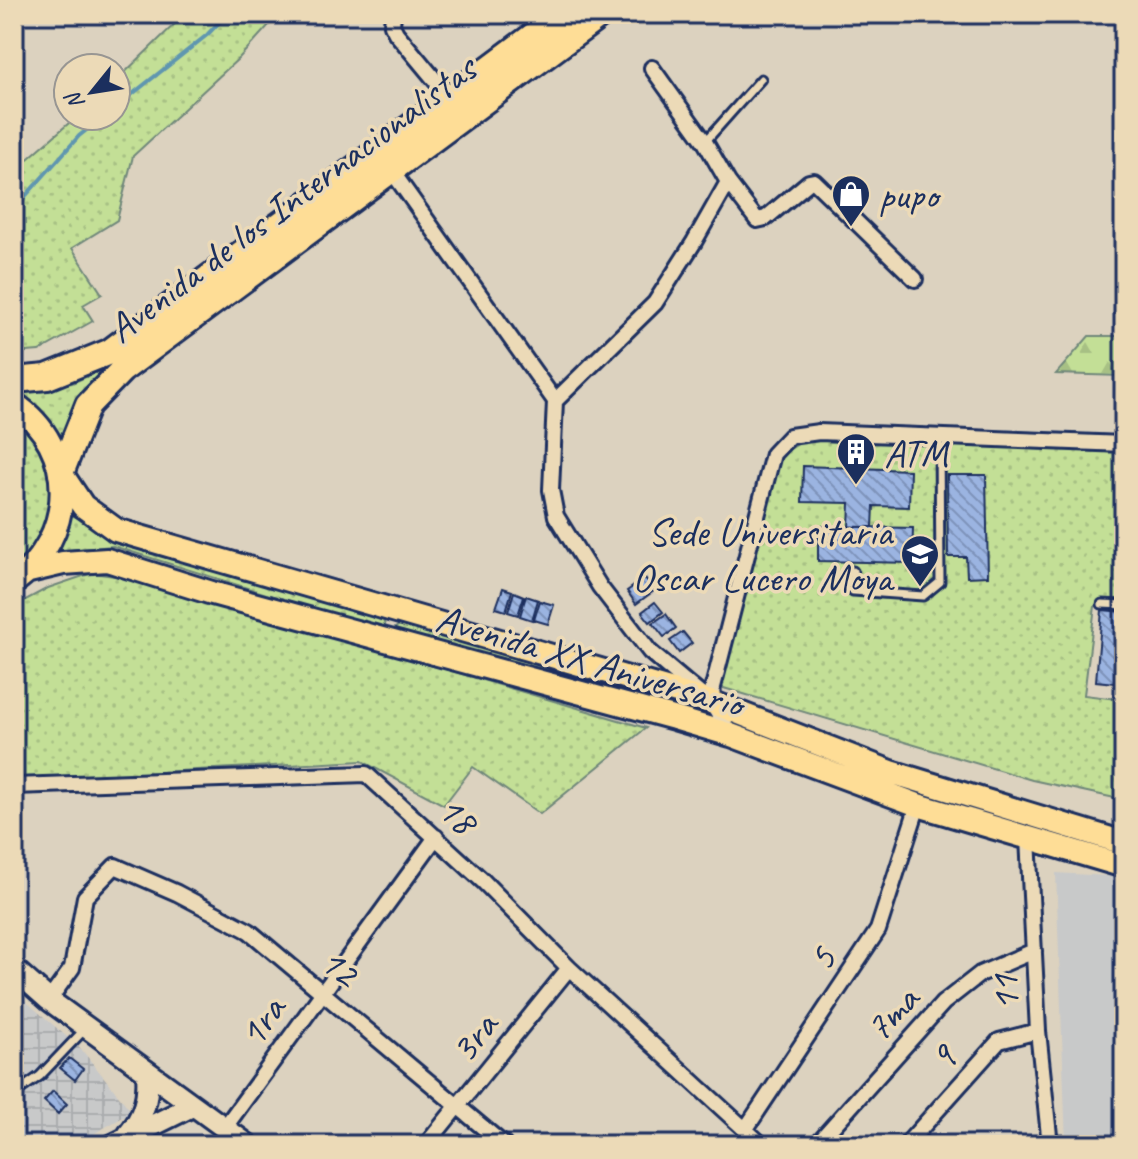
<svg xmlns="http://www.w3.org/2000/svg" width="1138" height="1159" viewBox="0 0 1138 1159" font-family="Caveat,sans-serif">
<defs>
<pattern id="industrial-grid" width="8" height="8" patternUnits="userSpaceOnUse" patternTransform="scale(2)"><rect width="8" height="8" fill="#c8c9c9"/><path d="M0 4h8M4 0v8" fill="none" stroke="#abadaf"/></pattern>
<pattern id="grass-dots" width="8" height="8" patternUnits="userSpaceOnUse" patternTransform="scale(2)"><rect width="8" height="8" fill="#c3df96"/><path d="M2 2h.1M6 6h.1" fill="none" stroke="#a7c084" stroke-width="1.8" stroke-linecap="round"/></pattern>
<pattern id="forest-firs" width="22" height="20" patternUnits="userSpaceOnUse" patternTransform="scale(2)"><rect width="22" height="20" fill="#c3df96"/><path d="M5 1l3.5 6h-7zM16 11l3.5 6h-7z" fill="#a7c084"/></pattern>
<pattern id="building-back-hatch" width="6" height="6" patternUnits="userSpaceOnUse" patternTransform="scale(2)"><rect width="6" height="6" fill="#9bb4e1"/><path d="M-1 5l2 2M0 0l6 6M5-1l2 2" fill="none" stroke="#7e93ba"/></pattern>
</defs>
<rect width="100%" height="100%" fill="#dcd2bf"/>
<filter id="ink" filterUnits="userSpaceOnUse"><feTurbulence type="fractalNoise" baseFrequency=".0125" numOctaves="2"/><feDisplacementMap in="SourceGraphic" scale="16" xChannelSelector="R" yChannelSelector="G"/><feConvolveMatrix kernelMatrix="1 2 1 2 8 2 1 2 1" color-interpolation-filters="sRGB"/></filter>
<g filter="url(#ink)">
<path fill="#c8c9c9" d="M1056,873L1124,877V1145H1066Z"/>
<path fill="url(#industrial-grid)" d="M14,991L81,1049L132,1112L74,1145H14Z"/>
<path fill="url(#grass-dots)" stroke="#6f877a" stroke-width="2" d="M185,14H279L239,58L133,156L117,220L72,248L102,294L83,305L93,321L39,351L14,353V171L77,116H116V81Z
M372,166L107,374L63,448C51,425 39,407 19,391L72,383L106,368Z
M14,415C21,422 30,429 35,438C65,484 51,532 14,568Z
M807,438L1060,446L1124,451L1123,608L1095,606L1084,695L1124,700V800L1032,780L717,686L781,455Z
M68,513L113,535L382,618L385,625L379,629L113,546L59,551Z
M92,573L138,579L646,728L540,814L473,767L444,805L362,761L14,780V606L48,588Z
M401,624L699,704L705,713L700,717L399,635L395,628Z"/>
<path fill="url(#forest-firs)" stroke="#6f877a" stroke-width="2" d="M1089,336H1124V376L1056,374Z"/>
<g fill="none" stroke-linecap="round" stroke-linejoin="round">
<path stroke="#5e96b0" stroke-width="4" d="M116,107L207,35L227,14
M14,209L79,136L104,116"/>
</g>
<path fill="url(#building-back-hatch)" stroke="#1b2f5e" stroke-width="2" d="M803,466L910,470L909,507L874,506L873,527H849L850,503L802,502Z
M947,475H986L988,576L967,577L966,557H948Z
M818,526L913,528L912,563L818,561Z
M645,578L655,590L636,604L627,591Z
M503,588L512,591L506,611L496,608Z
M514,592L524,596L518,615L508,612Z
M526,596L538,600L532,620L520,616Z
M540,601L554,605L548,624L534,620Z
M655,602L663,612L650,622L642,612Z
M1102,610L1124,612V684L1096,681Z
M666,614L676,628L664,637L653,623Z
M683,632L692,643L679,653L670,641Z
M69,1058L83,1069L75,1080L60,1068Z
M53,1091L67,1104L58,1114L44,1101Z"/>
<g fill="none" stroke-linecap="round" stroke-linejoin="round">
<g stroke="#1b2f5e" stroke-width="13">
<path id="service" d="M705,142L761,79
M853,571V591L923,596L940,582L939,437
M1102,604L1124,605
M14,1094L40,1076L85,1029"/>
</g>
<g stroke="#1b2f5e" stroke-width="20">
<path id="minor" d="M393,14L392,25L396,33L450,98
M652,68L705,142L728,182L757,220L766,218L809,182L814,181L915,279
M389,167L555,401L551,490L556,516L600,587L650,652L701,695
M555,401L655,303L694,242L728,182
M731,735L711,702L713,687L773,454L790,436L819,432L1124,444
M14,786L366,774L483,881L569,968L762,1145
M1028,838L1038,1031L1050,1145
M49,1000L72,968L85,897L115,866L177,893L249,931L504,1145
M225,1127L436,837
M745,1130L878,930L918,805
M426,1145L569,968
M816,1145L943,1003L980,974L1034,951
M906,1145L999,1041L1038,1031"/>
</g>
<g stroke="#1b2f5e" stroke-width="26">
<path id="secondary" d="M14,969L49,1000L248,1145
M128,1135C144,1116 149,1097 147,1073
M113,1145L192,1106"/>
</g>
<g stroke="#1b2f5e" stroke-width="28">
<path id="primary" d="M14,404C79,447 76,538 14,582
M61,473L83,506L116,530L711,702L891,772L1124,843
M29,571L63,563L107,560L212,593L674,718L731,735L918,805L1124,866"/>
</g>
<g stroke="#1b2f5e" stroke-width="30">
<path id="trunk" d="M14,380L47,377L109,352L562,14
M61,473L88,405L122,370L602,14"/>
</g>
<use href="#service" stroke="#ecdab7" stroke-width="7"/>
<use href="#minor" stroke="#ecdab7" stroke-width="14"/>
<use href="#secondary" stroke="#ecdab7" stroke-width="20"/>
<use href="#primary" stroke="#fedd96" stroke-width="22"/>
<use href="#trunk" stroke="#fedd96" stroke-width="24"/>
</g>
</g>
<defs>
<g id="shop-pin" transform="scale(2)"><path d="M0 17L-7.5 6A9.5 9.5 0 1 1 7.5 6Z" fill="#1b2f5e" stroke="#ecdab7"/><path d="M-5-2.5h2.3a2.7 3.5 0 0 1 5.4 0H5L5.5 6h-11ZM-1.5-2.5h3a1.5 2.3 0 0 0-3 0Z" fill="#fff"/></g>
<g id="building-pin" transform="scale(2)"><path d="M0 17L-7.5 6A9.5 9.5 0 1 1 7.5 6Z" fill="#1b2f5e" stroke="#ecdab7"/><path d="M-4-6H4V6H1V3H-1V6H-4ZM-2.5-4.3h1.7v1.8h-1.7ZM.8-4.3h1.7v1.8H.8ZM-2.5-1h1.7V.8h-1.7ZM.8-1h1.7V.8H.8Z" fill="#fff"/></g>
<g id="university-pin" transform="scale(2)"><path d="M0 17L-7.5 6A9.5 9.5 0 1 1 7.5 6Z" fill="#1b2f5e" stroke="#ecdab7"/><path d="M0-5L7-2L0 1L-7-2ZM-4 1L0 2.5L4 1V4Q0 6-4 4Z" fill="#fff"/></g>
</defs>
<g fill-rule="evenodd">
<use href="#shop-pin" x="851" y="194"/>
<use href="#building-pin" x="856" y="452"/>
<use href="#university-pin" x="920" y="554"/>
</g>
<g text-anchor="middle" stroke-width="7" stroke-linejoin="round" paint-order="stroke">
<g font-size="40" fill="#1b2f5e" stroke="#ecdab7" text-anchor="start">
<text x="879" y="208">pupo</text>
<text x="884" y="466">ATM</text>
<text x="892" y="545" text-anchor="end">Sede Universitaria<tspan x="892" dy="46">Oscar Lucero Moya</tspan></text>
</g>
<g font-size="40" fill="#1b2f5e" stroke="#ecdab7">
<text transform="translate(291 198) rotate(-37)" y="14">Avenida de los Internacionalistas</text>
<text transform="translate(590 660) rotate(16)" y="14">Avenida XX Aniversario</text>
<text transform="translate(458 814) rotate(42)" y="14">18</text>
<text transform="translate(821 958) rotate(-56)" y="14">5</text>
<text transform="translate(340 966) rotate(40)" y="14">12</text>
<text transform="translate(1004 993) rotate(-93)" y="14">11</text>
<text transform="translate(891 1013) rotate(-47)" y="14">7ma</text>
<text transform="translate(261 1021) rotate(-55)" y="14">1ra</text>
<text transform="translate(473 1037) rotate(-52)" y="14">3ra</text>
<text transform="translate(942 1057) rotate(-48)" y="14">9</text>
</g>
</g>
<rect width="1138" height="1159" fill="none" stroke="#ecdab7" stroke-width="48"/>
<rect x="24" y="24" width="1090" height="1111" fill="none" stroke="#1b2f5e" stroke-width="3" filter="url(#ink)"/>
<g transform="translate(92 92) rotate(240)"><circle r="38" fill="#ecdab7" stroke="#989693" stroke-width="2"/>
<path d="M0-6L14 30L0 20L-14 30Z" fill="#1b2f5e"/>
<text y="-12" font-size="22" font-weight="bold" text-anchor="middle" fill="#1b2f5e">N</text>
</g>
</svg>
